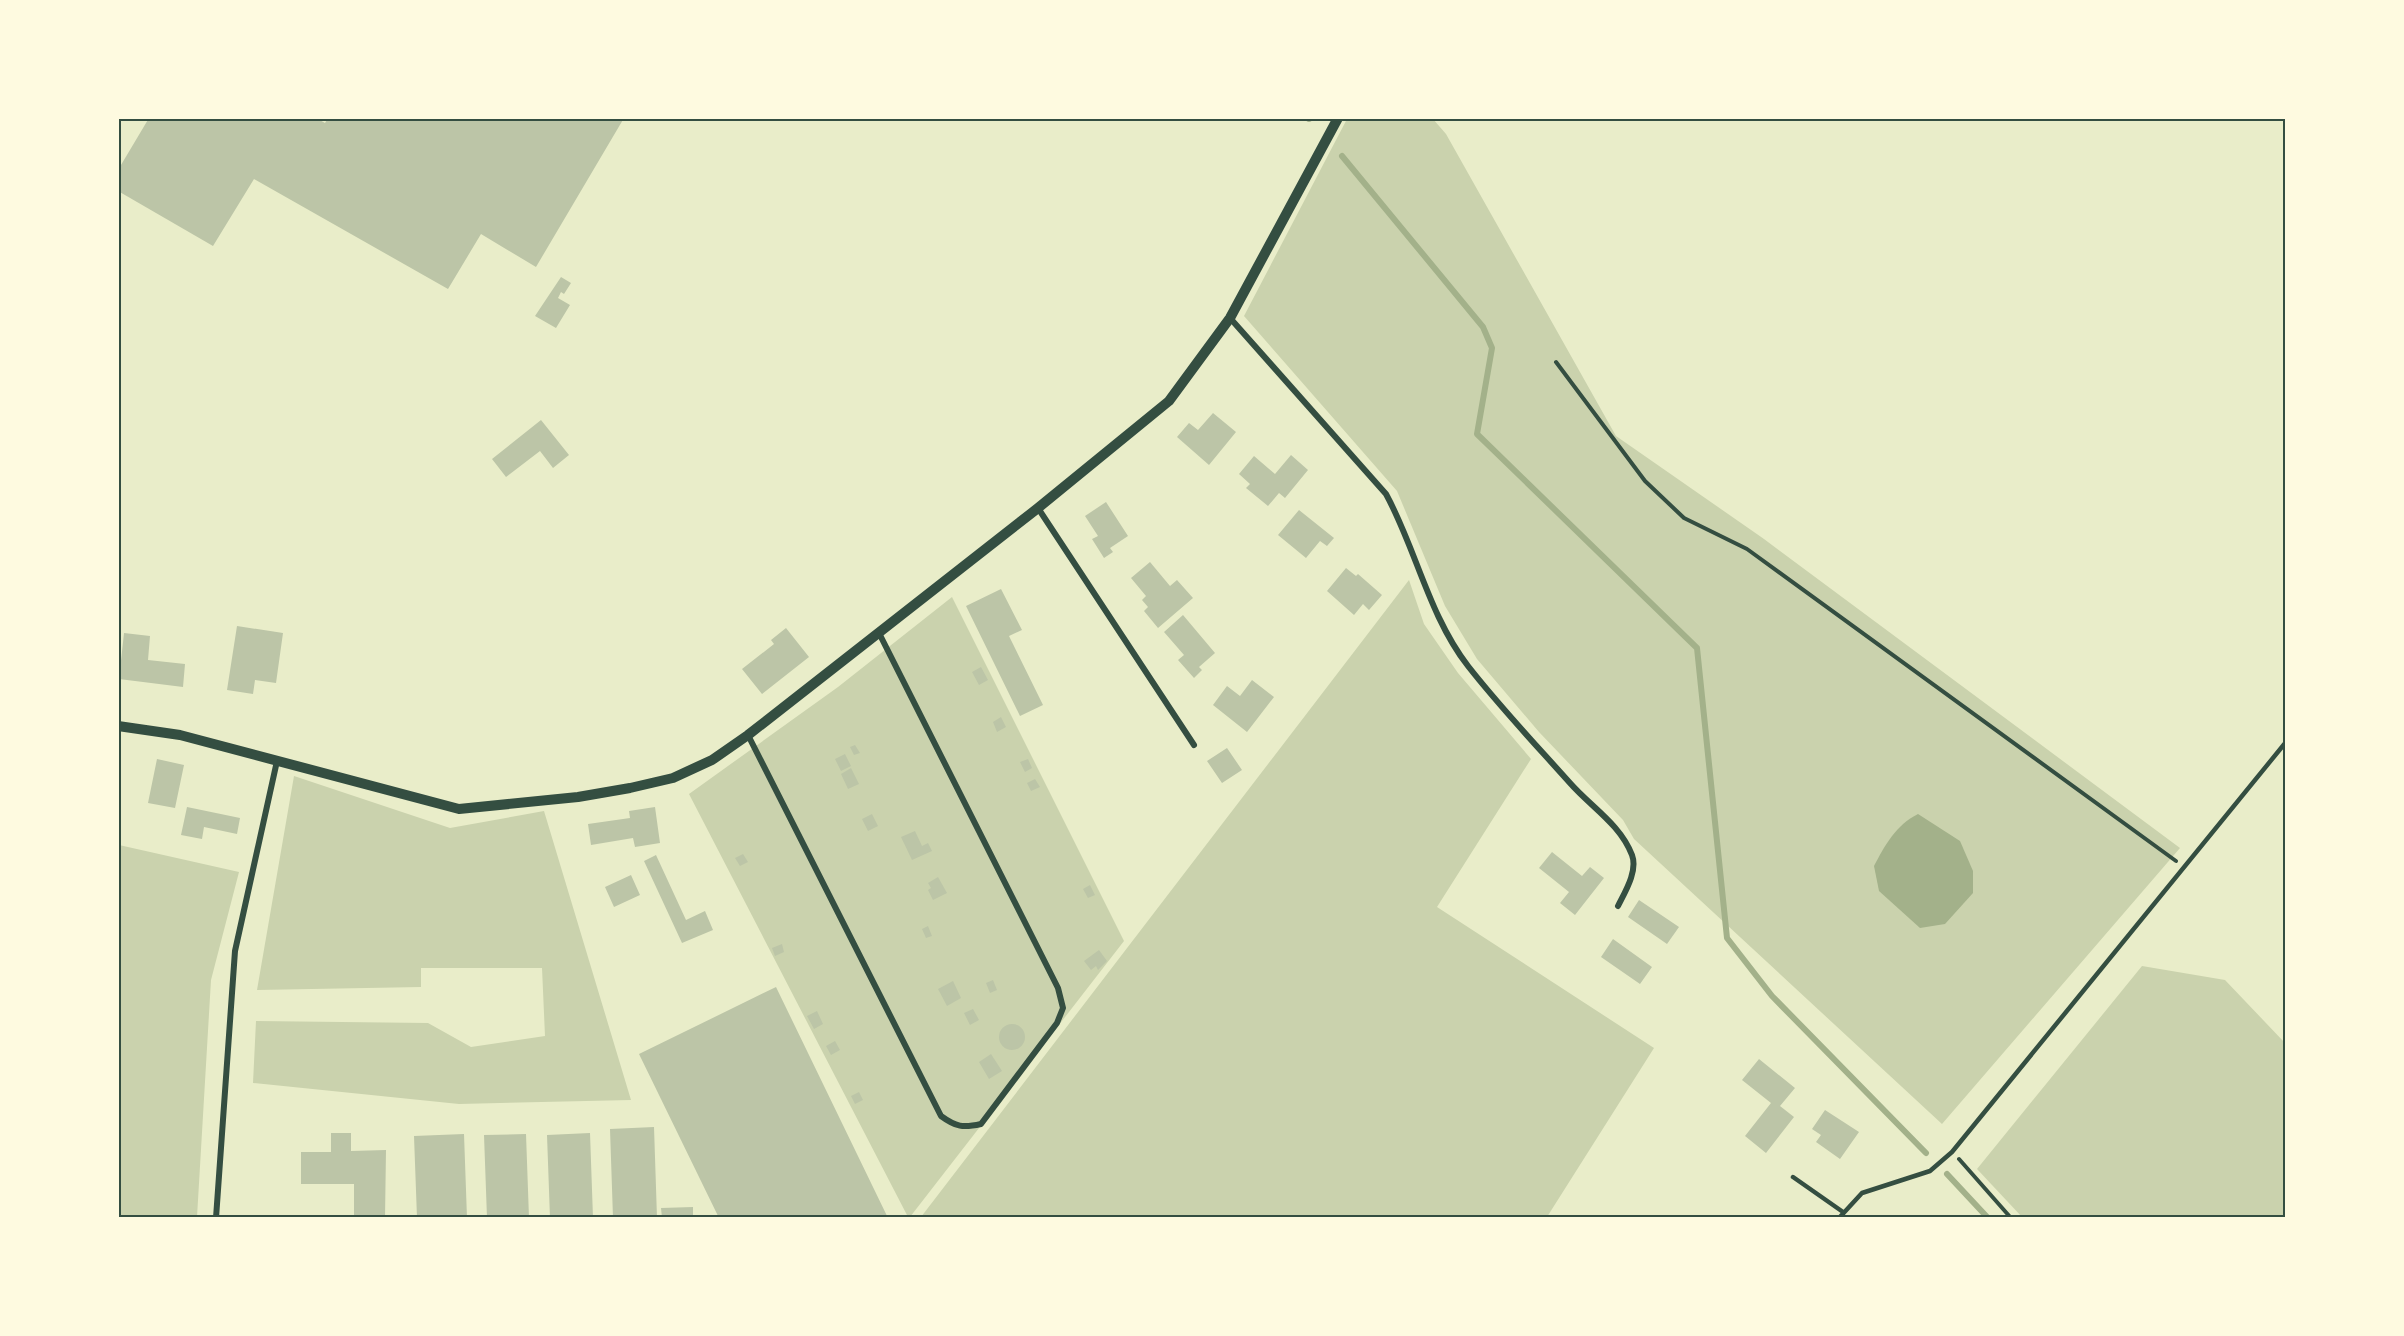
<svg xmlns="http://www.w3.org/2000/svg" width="2404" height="1336" viewBox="0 0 2404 1336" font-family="Inter,sans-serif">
<rect width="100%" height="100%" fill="#e9edc9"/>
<path fill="#cad2ad" d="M1347,119H1433L1446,134L1616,436L1764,539L2180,848L1942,1124L1634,839L1623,820L1539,732L1477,659L1445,606L1397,491L1244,316Z
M1409,580L1424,624L1458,673L1531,759L1437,907L1654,1048L1547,1217H921Z
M952,597L1124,941L910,1217H908L689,794L838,687Z
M294,776L450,828L544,811L631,1100L459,1104L253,1083L256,1021L428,1023L471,1047L545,1036L542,968H421V987L257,990Z
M119,845L239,872L211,980L197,1217H119Z
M2142,966L2225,980L2285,1043V1217H2022L1977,1169Z"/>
<path fill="#a3b18a" d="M1918,814L1960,841L1973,871V893L1945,924L1920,928L1879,891L1874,866C1885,845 1896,825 1918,814Z"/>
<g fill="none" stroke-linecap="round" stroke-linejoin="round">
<path stroke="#a3b18a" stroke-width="6" d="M1309,118V119
M1342,156L1483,327L1492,348L1477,434L1697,648L1727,938L1772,996L1926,1153
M1947,1174L1988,1218"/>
</g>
<path fill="#bcc5a7" d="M149,118H316L325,123L328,118H624L536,267L481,234L448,289L254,179L213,246L118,191V170Z
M561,277L571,283L564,294L561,292L558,298L570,305L556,328L535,316Z
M1213,413L1236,432L1209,465L1177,437L1189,423L1198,430Z
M541,420L569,455L553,468L540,451L506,477L492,459Z
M1291,455L1308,470L1285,498L1279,493L1268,506L1246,488L1250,484L1239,474L1254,456L1275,474Z
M1106,502L1128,536L1110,548L1113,552L1104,558L1092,539L1098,536L1085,516Z
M1299,510L1334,538L1327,546L1320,541L1306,558L1278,535Z
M1150,562L1170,586L1177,580L1193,598L1158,628L1144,611L1148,607L1142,600L1146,596L1131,578Z
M1346,568L1356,576L1358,574L1382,595L1369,610L1363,604L1354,615L1327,591Z
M1001,589L1022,630L1009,636L1043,705L1020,716L966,606Z
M1183,615L1215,653L1199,667L1202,670L1194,678L1178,660L1184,655L1164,632Z
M237,626L283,633L276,683L255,680L253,694L227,690Z
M786,628L809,657L762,694L742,669L774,644L771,640Z
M124,633L150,636L148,660L185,664L183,687L119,679Z
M981,667L988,680L979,685L972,672Z
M1252,680L1274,697L1247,732L1213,705L1227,686L1240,696Z
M1001,717L1006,727L997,732L993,722Z
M855,745L860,753L854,755L850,747Z
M1227,748L1242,770L1222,783L1207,761Z
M845,754L851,766L841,771L835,759Z
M157,759L184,765L175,808L148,803Z
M1028,759L1032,768L1025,772L1020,762Z
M851,768L859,784L848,789L841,774Z
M1035,779L1040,787L1031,791L1027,783Z
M187,807L240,818L237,834L204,827L202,839L181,835Z
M655,807L660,843L635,847L633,838L591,845L588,824L630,818L629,811Z
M872,814L878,826L868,831L862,819Z
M915,831L922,846L928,843L932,851L912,860L901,837Z
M1552,852L1582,876L1590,867L1604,878L1575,915L1560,903L1569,892L1539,868Z
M743,854L748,862L740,866L735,858Z
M656,855L686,920L705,911L713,930L682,943L644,861Z
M631,875L640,895L614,907L605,887Z
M938,877L947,893L933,900L928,890L931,888L928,883Z
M1090,885L1095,895L1088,898L1083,889Z
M1639,900L1679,927L1667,944L1628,917Z
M928,926L932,936L926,938L922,929Z
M1613,939L1652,967L1640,984L1601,957Z
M782,944L784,952L775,956L772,948Z
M1099,950L1107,961L1098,970L1096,966L1091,970L1084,961Z
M993,980L997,990L990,993L986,983Z
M953,981L961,998L947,1006L938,989Z
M776,987L888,1218H719L639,1054Z
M973,1009L979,1020L970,1025L964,1013Z
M817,1011L823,1024L814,1029L807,1016Z
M999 1037a13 13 0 1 1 26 0a13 13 0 1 1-26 0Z
M835,1041L840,1050L831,1055L826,1046Z
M991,1054L1002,1071L989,1079L979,1062Z
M1759,1059L1795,1088L1780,1106L1794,1117L1766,1153L1745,1136L1771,1103L1742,1080Z
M859,1092L863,1100L855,1104L851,1096Z
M1825,1110L1859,1132L1840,1159L1816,1142L1821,1135L1812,1129Z
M654,1127L657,1218H613L610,1129Z
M331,1133H351V1151L386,1150L385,1218H354V1184H301V1152H331Z
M590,1133L593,1218H550L547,1135Z
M464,1134L467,1218H417L414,1136Z
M526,1134L529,1218H487L484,1135Z
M693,1207V1218H662L661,1208Z"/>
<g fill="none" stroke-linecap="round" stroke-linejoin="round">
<path stroke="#344e41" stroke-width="4" d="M1556,362L1645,481L1684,518L1747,549L2176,861
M1959,1159L2011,1218"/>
<path stroke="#344e41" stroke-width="4.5" d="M1793,1177L1843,1212
M1839,1218L1862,1193L1930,1171L1952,1152L2286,742"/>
<path stroke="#344e41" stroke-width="6" d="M1230,318L1386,494C1416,549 1429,616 1468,666C1500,707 1536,745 1570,783C1591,807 1620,824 1632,855C1638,871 1625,892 1618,906
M1038,508L1194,745
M748,735L941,1116C956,1127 963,1128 981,1124L1057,1023L1063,1008L1058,988L879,633
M216,1218L235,951L277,761"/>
<path stroke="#344e41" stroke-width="10" d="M118,726L180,735L459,809L578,797L630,788L673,778L712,760L748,735L1038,508L1169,401L1230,318L1338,118"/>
</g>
<rect width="2404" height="1336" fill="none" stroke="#fefae0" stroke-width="240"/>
<rect x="120" y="120" width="2164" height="1096" fill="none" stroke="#344e41" stroke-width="2"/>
</svg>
